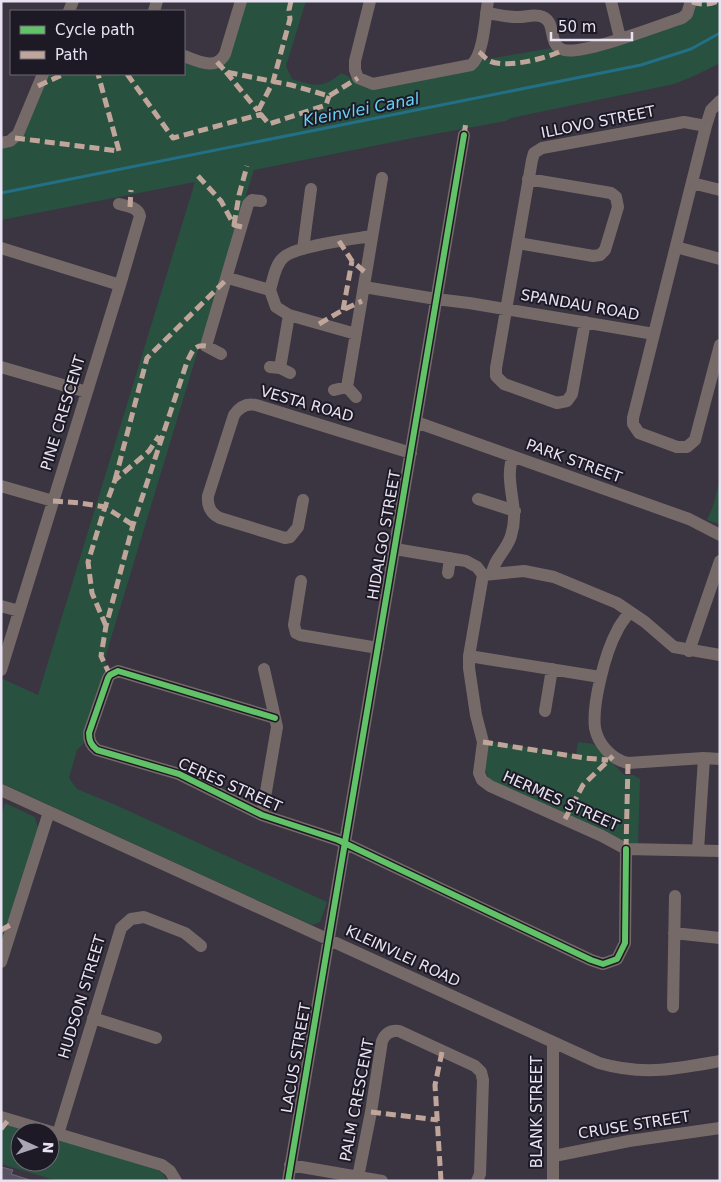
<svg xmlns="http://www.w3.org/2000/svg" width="721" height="1182" viewBox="0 0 721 1182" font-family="'DejaVu Sans',sans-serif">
<rect width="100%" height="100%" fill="#3a3541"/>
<path fill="#285140" d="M245,1H306L286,66L292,79C314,86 323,89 341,73C356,79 359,90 377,89L481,60L553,48L614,46L701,1H720V63L694,76L674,84L511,118L506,121L413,138L254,170L246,195L248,198L202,346L199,347L105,658L107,672L85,742L77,750L69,778L77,789L118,806L327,902L320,922L312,925L1,783V681L3,679L38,695L195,182L1,220V147L8,146L48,74H184V61L215,68Z
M720,479V524L707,520L713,506Z
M488,741L576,755L578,742L593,744L599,748L624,775H633L640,779L638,847L492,781C480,769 486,757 488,741Z
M5,803L35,817L38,829L1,947V816Z
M1,1123L32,1132H20V1162H50V1137L156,1169L161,1172L168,1181H58L1,1164Z"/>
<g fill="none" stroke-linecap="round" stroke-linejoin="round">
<path stroke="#236f86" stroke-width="3" d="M1,193L641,65L691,49L720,33"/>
</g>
<path fill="#585161" stroke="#6e6a75" d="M1,1167L13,1170L11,1174L33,1181H1Z"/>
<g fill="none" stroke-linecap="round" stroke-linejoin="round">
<path stroke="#766a69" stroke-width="12" d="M370,1L355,61V70L358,78L373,84L471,65C484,55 485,18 488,1
M611,1L620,38
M69,11L73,1
M154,11L157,1
M486,13C496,14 506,17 516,17C525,18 534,13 543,17C557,23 547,46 564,50C584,55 660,25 682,18L687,14L691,1
M184,56C198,61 216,71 225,54L241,1
M720,101L711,110L706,126L633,418V424L639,433L677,447H687L695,440L720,345
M1,143L10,141L18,134L43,74
M692,183L720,190
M119,204C127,206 138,207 140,216L120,285
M518,243L593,256L600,255L605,250L618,207L616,197L611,193L528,179
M676,247L720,259
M1,248L120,285L1,670
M303,249L311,189
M228,278L270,290
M364,287L436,299L469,303L654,334
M585,322L572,394L567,401L557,403L504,384L496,376V368L532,160L534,153L542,148L674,124L684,122L706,126
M356,334L289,315L276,307L270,290C273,280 275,265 283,258C294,246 354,239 372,236
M221,354L206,346L248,204L252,200L261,201
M1,367L87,392
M270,367L280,368L290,373
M280,368L289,315
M347,387L382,178
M334,390L347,387L356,397
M416,422L689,519L720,535
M1,486L53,501
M478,499L515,511
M303,500L298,527L290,537L285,538L220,518C211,514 207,506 208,496L234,415C240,406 247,403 256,405L411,453
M395,549L466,561L477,567L483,575
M448,573L450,558
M492,574C493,560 507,550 511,536C518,514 511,500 510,479C509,471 511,463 512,456
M483,575L469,656V668L476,715L483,742L479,773L482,780L490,786L602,836L626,849L720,851
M483,575L524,571L554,577L617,603L645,622L674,647L720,655
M301,581L294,625L296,633L300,635L378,648
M1,606L19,611
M630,612C625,618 620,624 617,631C605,653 592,704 595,728C598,744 612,760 628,763L704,758L720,759
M689,651L720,561
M469,656L600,677
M545,711L552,669
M275,718L118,671L110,675L108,678L89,733C89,741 91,745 97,750L179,774L262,815L338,840L591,960L603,964L617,959L625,943L626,849
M1,790L599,1063C644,1076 675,1069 720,1061
M262,815L277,727L264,669
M698,850L704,758
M674,933L720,938
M1,962L49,812
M673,1007L675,896
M93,1018L156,1038
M1,1117L162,1165L170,1171L176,1181
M58,1134L121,928L131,919L144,917L185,933L201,946
M554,1156L629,1141L720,1128
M290,1165L382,1181
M358,1177L371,1112L382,1041C385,1034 390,1030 399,1031L475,1066L481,1072L483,1080L480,1174L477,1181
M288,1181L464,135
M553,1181V1043"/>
<path stroke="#c0a59a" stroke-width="5" stroke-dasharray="10 5" stroke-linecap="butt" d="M291,1L289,10L290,19L273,82L258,111L269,124L326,105L329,96
M692,2C701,5 709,5 718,1
M479,52C482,54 485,58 488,60C502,70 549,58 563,50
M217,62L226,72L291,85L329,96L358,78
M226,72L258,111
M127,74L173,138L262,114
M38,86L64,74
M464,135L466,122
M15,138L119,151L98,74
M198,176L221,201L234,225L242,227
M130,207L131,190
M234,225L239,195L247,166
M339,241L352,261L366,273
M343,310L352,261
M319,324L343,310L362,301
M115,480L147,358L228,278
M53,501L80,503L105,507L133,525
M106,626L92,593L88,562L105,507L115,480L149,451L159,436
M110,675L101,656L106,626L133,525L187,362C192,352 194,344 206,346
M483,742L585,758L608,760
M565,819L583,785L613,756
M626,849L628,763
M1,930L14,923
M371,1112L438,1120
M1,1129L9,1119
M441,1181L435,1085L442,1052"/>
<g stroke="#1e1a25" stroke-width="9">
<path id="cycleway" d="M275,718L118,671L110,675L108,678L89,733C89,741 91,745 97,750L179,774L262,815L338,840L591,960L603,964L617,959L625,943L626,849
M288,1181L464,135"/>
</g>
<use href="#cycleway" stroke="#61c268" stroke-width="6"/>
</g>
<g text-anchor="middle" stroke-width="4" stroke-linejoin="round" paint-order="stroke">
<g font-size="15" fill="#e8e2f2" stroke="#1e1a25">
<text transform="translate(598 122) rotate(-11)" y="5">ILLOVO STREET</text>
<text transform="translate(580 305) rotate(10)" y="5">SPANDAU ROAD</text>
<text transform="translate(307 404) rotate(16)" y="5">VESTA ROAD</text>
<text transform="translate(63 413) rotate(-73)" y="5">PINE CRESCENT</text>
<text transform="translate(574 461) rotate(20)" y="5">PARK STREET</text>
<text transform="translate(384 535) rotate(-80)" y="5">HIDALGO STREET</text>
<text transform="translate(230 785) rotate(24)" y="5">CERES STREET</text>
<text transform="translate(561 801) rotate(24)" y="5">HERMES STREET</text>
<text transform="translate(403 956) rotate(25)" y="5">KLEINVLEI ROAD</text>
<text transform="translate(82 997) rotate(-73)" y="5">HUDSON STREET</text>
<text transform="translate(296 1058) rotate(-80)" y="5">LACUS STREET</text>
<text transform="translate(357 1100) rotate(-79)" y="5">PALM CRESCENT</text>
<text transform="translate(537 1112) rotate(-90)" y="5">BLANK STREET</text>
<text transform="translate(634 1125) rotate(-9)" y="5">CRUSE STREET</text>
</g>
<g font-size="16" font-style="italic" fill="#61d4f9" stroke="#1e1a25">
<text transform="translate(361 109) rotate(-11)" y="6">Kleinvlei Canal</text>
</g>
</g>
<rect width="721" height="1182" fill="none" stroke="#e8e2f2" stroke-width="5"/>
<rect x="10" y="10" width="175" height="65" fill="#1e1a25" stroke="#6f6a77"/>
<rect x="20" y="26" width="25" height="8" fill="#61c268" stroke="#6f6a77"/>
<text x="55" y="35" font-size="15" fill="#e8e2f2">Cycle path</text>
<rect x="20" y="51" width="25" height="8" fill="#c0a59a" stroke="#6f6a77"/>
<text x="55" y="60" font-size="15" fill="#e8e2f2">Path</text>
<g transform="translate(35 1147) rotate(93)"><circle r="24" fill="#1e1a25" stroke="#6f6a77"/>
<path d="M0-4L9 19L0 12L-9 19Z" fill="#aba5b4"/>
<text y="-8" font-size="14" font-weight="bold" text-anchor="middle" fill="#e8e2f2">N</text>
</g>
<path d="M551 32v8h81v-8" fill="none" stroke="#e8e2f2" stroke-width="2.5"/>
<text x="558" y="32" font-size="15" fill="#e8e2f2" stroke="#1e1a25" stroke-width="4" paint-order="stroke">50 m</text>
</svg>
